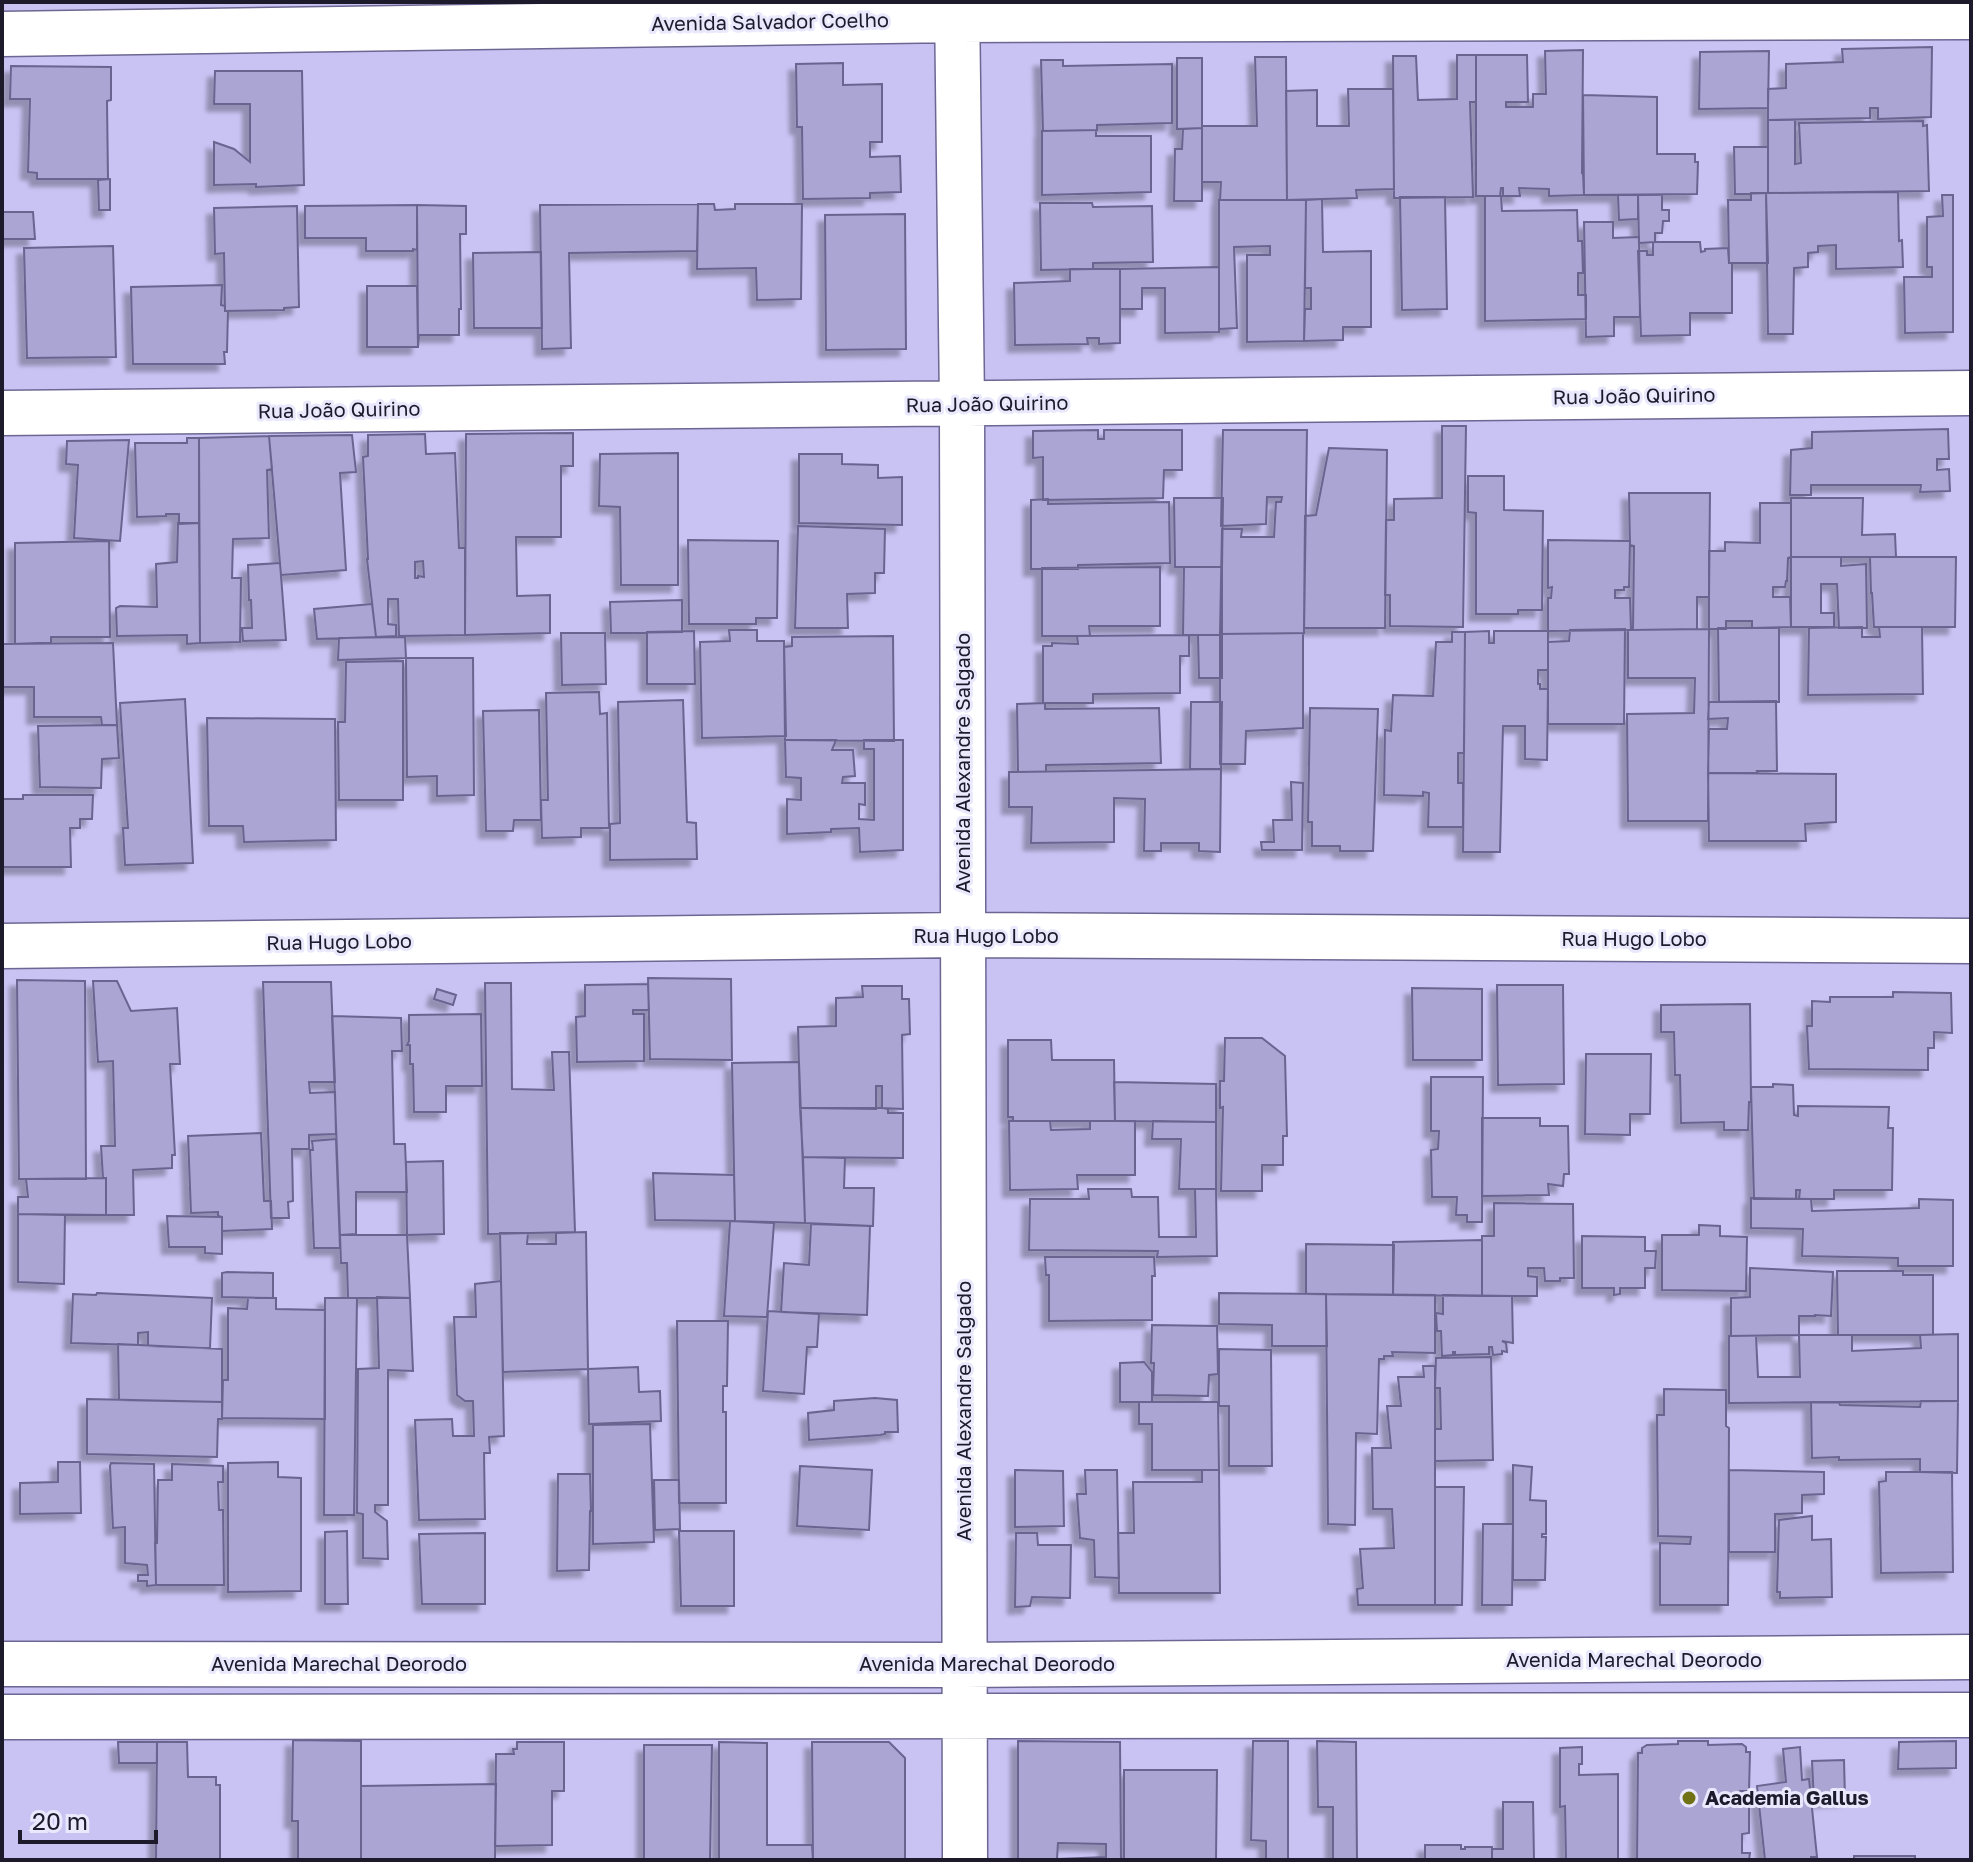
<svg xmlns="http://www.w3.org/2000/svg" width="1973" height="1862" viewBox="0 0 1973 1862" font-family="'Golos Text',sans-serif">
<defs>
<filter id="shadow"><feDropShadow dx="-7" dy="7" stdDeviation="2" flood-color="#0004"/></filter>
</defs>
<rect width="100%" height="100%" fill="#c8c3f3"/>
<path fill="#aaa5d3" stroke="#6a6590" stroke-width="2" fill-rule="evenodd" filter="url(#shadow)" d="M1932,47L1931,117L1878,119V108H1870V118L1768,120V89L1786,88V64L1843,62L1842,49Z
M1583,50L1582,173H1583L1584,195L1549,196V189L1519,188L1520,196H1503V188H1501L1500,196H1476V55H1527L1528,102H1506V107H1533V94H1546L1545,51Z
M1769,51L1768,108L1699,109L1700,52Z
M1457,55H1476V102H1470L1473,197L1394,198L1393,56H1416L1418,100L1457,99Z
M1255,57H1286L1287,200H1220L1221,182H1202V126H1257Z
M1177,58H1202V128L1177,129Z
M1041,60H1063V66L1172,64V123L1097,125V130L1043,131Z
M843,63V85L882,84V142H870V157L900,156L901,192L870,193V198L803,199L802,127H797L796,64Z
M11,66L111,67V100L107,101L108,179H37V173L28,172L30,99H10Z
M215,71H302L304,185L256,187V184L214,185V142L234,149L250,162V104H214Z
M1348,89H1393L1394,189L1356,190L1357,198L1287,200L1286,91L1317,90V126H1349Z
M1583,95L1657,97V154H1695V162H1698L1697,194L1584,195Z
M1768,120H1795V164L1801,163L1799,123L1923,121V126L1927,125L1929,191L1768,193Z
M1202,128V201H1174L1175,149H1182L1183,129Z
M1096,130V136H1151V192L1042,195V131Z
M1734,147H1768V193L1735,194Z
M110,179V210H99L98,180Z
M1898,192L1899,241L1902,240L1903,267L1836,269V245L1818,246V252L1808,253V267L1794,268L1793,334H1768L1766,193Z
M1751,193H1766L1768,263H1729L1728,200H1751Z
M1618,195H1638V219L1619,220Z
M1638,195H1662V210H1669V221H1663L1662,233H1655V242L1639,243Z
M1942,195H1953V332L1905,333L1904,277H1932V267H1927V217L1943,216Z
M1485,196H1501L1502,211L1577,210L1578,241H1582L1583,273H1578V295H1586V319L1485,321Z
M1400,197H1445L1447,309L1402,310Z
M1322,199L1323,252L1371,251V327H1343V340L1304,341L1305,309H1311V288H1305L1306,200Z
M1219,200H1306L1304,341L1247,342V255H1270V246L1234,247L1237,328L1219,329Z
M1040,203H1092L1093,207L1152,206L1153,262L1093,263V269L1041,270Z
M698,204H714L715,210L735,209V204H802L801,299L757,300L756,268L697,269Z
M698,204L697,251L569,253L571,348L542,349L540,205Z
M417,205L466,206V234H460L461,309H459V335H419L418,347Z
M417,205V250L413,249V251H366V238H305V206Z
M297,206L299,307L284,308V310L225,311L224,253L215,254L214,208Z
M2,212H33L35,239H2Z
M905,214L906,349L826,350L825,215Z
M1584,222H1613V238L1639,237L1640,317H1614V336L1586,337Z
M1655,242H1700L1701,252L1705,251V249L1728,248L1729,263H1732V313H1690V335L1641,336L1638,251H1647V255H1653V243Z
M113,246L116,357L27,358L24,248Z
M541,252L542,328H474L473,253Z
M1219,267V332L1165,333V288H1142V309H1120V269Z
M1070,269H1120V343L1099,344V338H1087L1088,344L1015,345L1014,283L1070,281Z
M222,285L221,305L225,306V311H228L227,352H224L225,364H133L131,287Z
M367,286H417L418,347H367Z
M1442,426H1466L1463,627L1390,626V595H1385L1386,520H1394V499L1442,498Z
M1948,429L1949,459H1937V470L1949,469L1950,491L1920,492L1921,485H1811V495H1790L1791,450L1812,448V432Z
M1098,430V439H1104V430H1182V470H1164L1163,498L1043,500V457L1033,458V431Z
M1223,430H1307L1304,633L1220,634L1222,529H1242L1241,537H1274L1276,502H1281L1282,497H1267L1266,524L1221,526Z
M573,433V466H561V537H516L517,596L550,595V633L465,635L466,434Z
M425,434L426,454L455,453L459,548H465V635L399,636L398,599H388V624L396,625V636L376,637L367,559H368L363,457L368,456V435ZM423,561L424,577L418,576V578H415V562Z
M352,435L356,472L340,473L346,570L281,575L269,436Z
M269,436L272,469L267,470L269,538L233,539L232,578H241L240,642L200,643L199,438Z
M187,438H199V523L179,524V514H166V516L137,517L135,443H187Z
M129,440L120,541L74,538L78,465L66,464L67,441Z
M1329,448L1387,450L1385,628H1304L1305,516L1316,515Z
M678,453V585H621L620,507L599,506L600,454Z
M799,454H842V464L878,465V478L902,477V525L799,523Z
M1468,476H1504V510L1543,511L1542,610H1518V614H1476V513L1468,512Z
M1629,493H1710L1709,597H1697V629L1633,630L1634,546L1630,545Z
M1174,498H1223L1222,567H1175Z
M1791,498H1863L1862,535L1895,534L1896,557H1791Z
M1048,499V504L1169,502L1170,563L1078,565V569H1031V500Z
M1760,503H1791V557L1788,558L1787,581H1786L1785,587H1773V597H1790L1791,627L1752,628V621H1726V629H1709V551H1725V542L1760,543Z
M178,523H199L200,643L187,644V635L117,636L116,608L120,606L157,607L156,564L177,562Z
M798,526L885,529L884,573H875V593L847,594L848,628H795Z
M688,540L778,541L777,618H756V624H689Z
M1548,540L1630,541L1629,587H1624V590H1615V598H1630L1631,630L1548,631V598H1551L1552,587L1548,588Z
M109,541L110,637H51V643L15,644V543Z
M1791,557H1841V566L1866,564L1867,628H1839L1837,584H1821V613H1834V627H1791Z
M1870,557H1956L1955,627H1874L1872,593H1871Z
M280,563L286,640L243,641L242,628H252L251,600H249L248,565Z
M1160,567V626H1089L1090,636H1042V568Z
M1184,567H1222V635H1183Z
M682,600V632L611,633L610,602Z
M372,604L376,637L317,639L314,609Z
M1862,627V637H1880L1879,627H1922L1923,694L1808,695L1809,628Z
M1718,628H1779V702H1719Z
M1625,629L1624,724H1548V642L1569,641L1570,630Z
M1709,629L1708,821H1628L1627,714L1694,713L1695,678H1628V630Z
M729,630H757V641H784L786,736L702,738L700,642L730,641Z
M694,631L695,684H647V632Z
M1489,631V643H1494V631H1548V670H1538V684H1540V689H1548L1547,760L1525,759V726H1503L1500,852H1463L1465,632Z
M1452,632H1465L1464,753H1458V783H1463V827H1428L1429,793L1423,792V796L1384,795L1385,730L1391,731L1393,695L1433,696L1436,642H1452Z
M561,633H605L606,684L562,685Z
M1303,633V728L1246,731L1245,764H1220V634Z
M1189,635V656H1180V693L1093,694V703H1043V646H1052V643L1078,644L1077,636Z
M1198,635H1222V678H1199Z
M893,636L894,741L785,740L784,647L792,646V637Z
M405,637L406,658L338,660L339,638Z
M113,643L117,725H102L101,717H34V687H2V644Z
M406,658H473L474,795L437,796V776L407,777Z
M403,661V800H339L338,722H345L346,662Z
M599,692L600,714L607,713L609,828H581V837L542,838L541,800H548L546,693Z
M185,699L193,863L125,865L123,828H128L120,703Z
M683,700L687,822L696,823L697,859L610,860V824L620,823L618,702Z
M1776,701L1777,771H1757L1758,773H1708L1709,729H1727L1728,718L1708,719L1709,702Z
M1191,702H1222L1221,769H1190Z
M1045,703V709L1159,708L1161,763L1046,765V772H1018L1017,704Z
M1310,708L1378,709L1373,851H1340V846H1312V822H1308Z
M539,710L541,820H514L513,831H486L483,711Z
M207,718L335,719L336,840L244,842L243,826H209Z
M117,725L119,758L102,759L101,788L40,787L38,726Z
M785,740H836L832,750H853L855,776L843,777L842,783H865V805L859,804V819L874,820V749H864V740H903V850L860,852L859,828L831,829V832L787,834V799L801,800V778L786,777Z
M1221,769L1220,852L1199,851V843H1161V851H1144L1145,799L1114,798V842L1031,843L1032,807H1009V772Z
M1708,773L1836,774V822L1805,824L1806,841H1709Z
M1291,782L1303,783L1302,850H1262L1261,842H1274L1273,820H1292Z
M23,795H93L92,819H80V828H70L71,867H2V799H23Z
M648,978L731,979L732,1060L650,1059Z
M17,980L85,981L86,1179H19Z
M93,981H117L131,1011L177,1008L180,1064H170L175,1155H172V1168L133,1170L134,1215H106V1178H103L101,1146H115L113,1061L98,1062Z
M263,982H331L335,1082H309L310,1093L335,1092L336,1134L309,1135V1149H292L293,1201L288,1202L289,1218H271Z
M485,983H511L512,1089L554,1090L552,1052H569L575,1232L488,1234Z
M648,984L649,1010H633V1014H644V1061L577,1062L576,1017L585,1016V985Z
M1497,985H1563L1564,1084L1498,1085Z
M862,986H902V999H909L910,1034L902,1035L903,1109L882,1108V1086H876V1109L800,1108L798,1027L836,1026V998L863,997Z
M1412,988L1482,989V1060H1413Z
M437,989L456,995L453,1005L434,999Z
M1893,992L1951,993L1952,1033L1934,1032V1048H1928V1070L1809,1069L1807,1026H1812V1001L1830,1002V997H1893Z
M1750,1004L1751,1102H1749L1748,1130H1724V1122L1681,1123L1680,1075H1675L1674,1032H1661V1005Z
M481,1014L482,1086H446V1112H414L413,1064H410V1045H407L409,1041V1015Z
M332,1016L401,1018L402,1051H392L394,1144H405L407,1192H356V1234L340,1235Z
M1225,1038H1262L1285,1056L1287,1136H1283V1165H1262V1191H1221L1223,1107L1220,1108V1081H1224Z
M1008,1040H1051L1052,1060H1114L1115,1121H1013V1117H1008Z
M1586,1054H1651L1650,1114H1630V1135L1585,1134Z
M799,1062L805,1223L735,1221L732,1063Z
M1431,1077H1483L1482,1222H1467V1215H1456L1457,1197H1432L1431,1150L1438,1149L1439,1131H1431Z
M1114,1082L1216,1084V1122L1115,1121Z
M1773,1084L1793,1085L1794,1115L1798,1116V1106L1889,1107L1888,1128H1893L1892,1190H1834V1199H1799L1800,1190H1796V1199H1754L1751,1087H1773Z
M800,1108H882L888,1109V1113H903V1158L803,1157Z
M1482,1118H1540V1126H1568L1569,1174H1564L1563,1186L1548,1184L1549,1195L1482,1196Z
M1009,1121H1050L1051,1130L1090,1129V1121H1135V1175H1077L1078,1189L1010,1190Z
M1153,1121L1216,1122V1189H1179L1181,1139H1152Z
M261,1133L264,1201H271L272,1229L222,1231V1217L218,1216V1212L191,1213L188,1136Z
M336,1139L340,1248H314L310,1150H313L312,1141Z
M803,1157L845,1158L844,1188H874L873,1226L805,1223Z
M443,1161L444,1234L407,1235L406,1162Z
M653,1173L734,1175L735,1221L655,1220Z
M106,1178V1215L18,1214V1197H28L26,1179Z
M1088,1189H1131L1132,1197H1158L1159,1237H1196L1195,1189H1216L1217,1256L1157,1257L1158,1251L1029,1250L1030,1199H1089Z
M1751,1198L1811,1199L1812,1211L1919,1208V1199L1953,1200V1266H1898V1258L1802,1256L1803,1229L1751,1228Z
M1494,1203L1573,1204L1574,1278H1560V1281H1545L1544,1268H1528V1276L1537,1277V1296H1482V1236H1494Z
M18,1214L65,1215L64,1284L18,1282Z
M167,1216L222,1217V1254L205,1253V1247H169Z
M730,1221L774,1223L767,1317L724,1316Z
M811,1224L870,1226L867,1315L781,1312L784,1263L809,1265Z
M1699,1225L1720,1226V1236L1747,1237L1746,1291L1662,1290V1235H1699Z
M586,1232L588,1369L503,1372L500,1233H528L527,1244H556V1233Z
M340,1235H407L410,1298H348L347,1263H341Z
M1582,1236L1645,1237V1251H1656L1655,1268H1645V1288H1620V1294L1614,1295V1288H1582Z
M1482,1240V1296L1393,1295V1242Z
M1306,1244L1394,1245L1393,1295L1306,1294Z
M1045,1257H1154L1155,1276H1152V1320L1049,1321V1275H1046Z
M1750,1268L1833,1272L1831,1316L1815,1315V1316H1799V1335L1731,1336V1298L1750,1297Z
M1837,1271H1903V1275H1933V1335H1838Z
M227,1272L273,1273V1298L222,1297V1273Z
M501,1281L504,1436L489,1437L490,1453H484L485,1519L419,1520L415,1420L452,1419L453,1436H474L473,1401H465L457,1395L454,1317H476L475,1284Z
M97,1293L212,1298L210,1348L148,1346V1332L138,1333V1345L71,1343L73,1294L96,1295Z
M1219,1293L1326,1294L1327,1346H1272V1325L1219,1324Z
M1326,1294L1435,1295V1353L1392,1352L1393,1356H1384V1359H1379L1377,1434L1356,1433L1355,1525L1328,1524Z
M1443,1295L1512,1296L1513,1343L1502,1341L1506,1343L1507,1352L1502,1351V1354L1493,1355L1492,1347H1489V1354L1455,1355V1352H1453V1355L1442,1356L1441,1331H1437L1436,1313L1443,1314Z
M377,1297L410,1298L413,1371L388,1370V1505H375V1512L387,1521L388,1559L363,1558V1514L357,1513L358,1369L379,1368Z
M248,1298H276V1309L325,1310V1419L222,1418L223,1380H228V1308L247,1309Z
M325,1298H357L354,1515H324Z
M768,1311L819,1314L817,1347H807L804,1394L763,1391Z
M677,1321H728L727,1386H723V1412H726V1503H679Z
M1152,1325L1217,1326L1218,1374L1209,1375L1208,1396L1153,1395L1154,1363H1151Z
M1958,1334V1401L1729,1403V1336H1756L1758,1377H1800L1799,1335H1852V1351L1921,1348L1920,1335Z
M118,1344L222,1349V1402L119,1400Z
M1219,1349L1271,1350L1272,1466H1229V1406H1219Z
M1491,1357L1493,1460L1435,1461V1429H1441L1440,1388H1435L1436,1358Z
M1144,1362L1152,1372V1402H1120V1363Z
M1423,1366H1435V1605H1358L1357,1589L1363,1588L1360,1549L1394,1548L1392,1509H1373L1372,1448H1391L1387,1406H1401L1398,1377H1424Z
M638,1367L639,1392L660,1391L661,1421L589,1424L588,1369Z
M1664,1389L1726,1390V1426L1729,1428L1728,1605H1660V1543L1690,1544L1691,1537L1658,1536L1657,1415H1664Z
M875,1398L897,1400L898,1432H885V1434L880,1435L809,1440L808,1413L834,1410V1401Z
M87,1399L222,1402V1419H218L217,1457L87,1454Z
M1921,1401H1958L1957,1473L1920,1472V1459L1839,1460V1457L1812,1458L1811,1402H1839L1840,1405L1920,1407Z
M1139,1402H1218L1219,1470H1152V1424H1139Z
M650,1424L654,1542L593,1544V1425Z
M58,1462H80L81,1513L20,1514V1483L58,1482Z
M278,1462V1477L301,1478V1591L228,1592V1463Z
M111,1463L154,1464L156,1585L147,1586V1581H138V1575H148L147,1565L125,1563V1527L113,1528L110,1466Z
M172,1464L223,1466V1482H218L219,1510H223L224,1585H156L155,1543H157L158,1480H172Z
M1513,1465L1532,1467L1530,1500L1546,1501V1534H1542V1537H1546L1545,1580H1513Z
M800,1466L872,1470L869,1530L797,1526Z
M1015,1470L1063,1471L1064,1526L1015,1527Z
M1085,1470H1117L1119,1578L1095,1577L1094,1540L1080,1538L1077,1494H1086Z
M1202,1470H1219L1220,1593H1119L1118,1533H1134L1133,1482H1202Z
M1729,1470L1824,1472V1494L1802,1495V1513L1775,1514V1552H1729Z
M1886,1472H1952L1953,1572L1881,1573L1879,1482L1886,1481Z
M558,1474H590L591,1511H590L589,1570L557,1571Z
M654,1480H679L680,1529L655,1530Z
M1435,1487H1464L1462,1605H1435Z
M1812,1516V1540L1831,1539L1832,1597L1780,1598V1592H1777L1779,1520Z
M1483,1524H1513L1512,1605H1482Z
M347,1531L348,1604H325V1532Z
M679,1531H734V1606H681Z
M485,1533V1604H422L419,1534Z
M1016,1533H1037L1038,1545H1071L1070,1598L1032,1597L1030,1606L1015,1607Z
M293,1740L361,1741V1860H298V1821H292Z
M1018,1741L1120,1742L1121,1860H1018ZM1058,1843L1106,1844V1857L1057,1859Z
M1253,1741H1288V1860H1266V1841L1251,1840Z
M1317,1741L1356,1742L1357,1860H1333V1807H1318Z
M1678,1741H1708V1745L1742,1744L1746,1747V1752H1750L1749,1791H1740V1806H1749V1833L1742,1834V1853H1750L1749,1860H1637L1638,1753H1642V1748L1647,1745L1678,1744Z
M1956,1741V1768L1898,1769L1899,1742Z
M118,1742H157V1763H119Z
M157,1742H187L188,1777H216V1785H220V1860H156Z
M517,1742H564V1791H552V1845L495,1846L496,1754H514L513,1749H517Z
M719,1742L767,1743V1845H812L813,1860H719Z
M812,1742H889L905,1758V1860H813Z
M644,1745H712L710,1860H644Z
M1582,1747V1764H1579V1775L1618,1774V1859L1566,1860L1565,1806L1560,1807V1748Z
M1800,1747L1802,1780L1809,1779L1817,1857H1811V1860H1765L1757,1786L1786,1782L1783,1749Z
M1844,1760L1845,1799L1814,1801L1812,1761Z
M1124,1770H1217L1216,1860H1124Z
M496,1784L495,1860H361V1786Z
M1503,1802H1533L1534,1860H1492V1849H1503Z
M1425,1845H1461V1849H1465V1847H1492V1860H1425Z
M1854,1856H1915V1860H1854Z"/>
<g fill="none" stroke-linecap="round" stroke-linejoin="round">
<g stroke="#6c6792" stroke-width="47">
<path id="minor" d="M957,2L962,404L965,1860
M2,34L957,20L1971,17
M2,413L1971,393
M2,946L963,935L1971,941
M2,1664L965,1665L1971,1657
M2,1717L1971,1715"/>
</g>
<use href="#minor" stroke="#fff" stroke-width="44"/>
</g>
<circle fill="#717115" stroke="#e9e8fc" stroke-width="3" cx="1689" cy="1798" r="8"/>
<g text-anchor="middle" stroke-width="6" stroke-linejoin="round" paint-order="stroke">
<g font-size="20" fill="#1d1a2c" stroke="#e9e8fc">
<text transform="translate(770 22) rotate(-1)" y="7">Avenida Salvador Coelho</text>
<text transform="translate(1634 396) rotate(-1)" y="7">Rua João Quirino</text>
<text transform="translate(987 404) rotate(-1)" y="7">Rua João Quirino</text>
<text transform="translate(339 410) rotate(-1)" y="7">Rua João Quirino</text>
<text transform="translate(963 763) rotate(-90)" y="7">Avenida Alexandre Salgado</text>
<text x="986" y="943">Rua Hugo Lobo</text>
<text x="1634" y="946">Rua Hugo Lobo</text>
<text transform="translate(339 942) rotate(-1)" y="7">Rua Hugo Lobo</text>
<text transform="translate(964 1411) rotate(-90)" y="7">Avenida Alexandre Salgado</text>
<text x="1634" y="1667">Avenida Marechal Deorodo</text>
<text x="339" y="1671">Avenida Marechal Deorodo</text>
<text x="987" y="1671">Avenida Marechal Deorodo</text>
</g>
<g font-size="20" font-weight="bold" fill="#1d1a2c" stroke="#e9e8fc" text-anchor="start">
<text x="1705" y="1805">Academia Gallus</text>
</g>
</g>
<rect width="1973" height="1862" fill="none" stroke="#1d1a2c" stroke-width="8"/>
<path d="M20 1830v12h136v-12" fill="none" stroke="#1d1a2c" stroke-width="4"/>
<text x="32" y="1830" font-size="24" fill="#1d1a2c" stroke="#e9e8fc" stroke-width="6" paint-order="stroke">20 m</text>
</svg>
